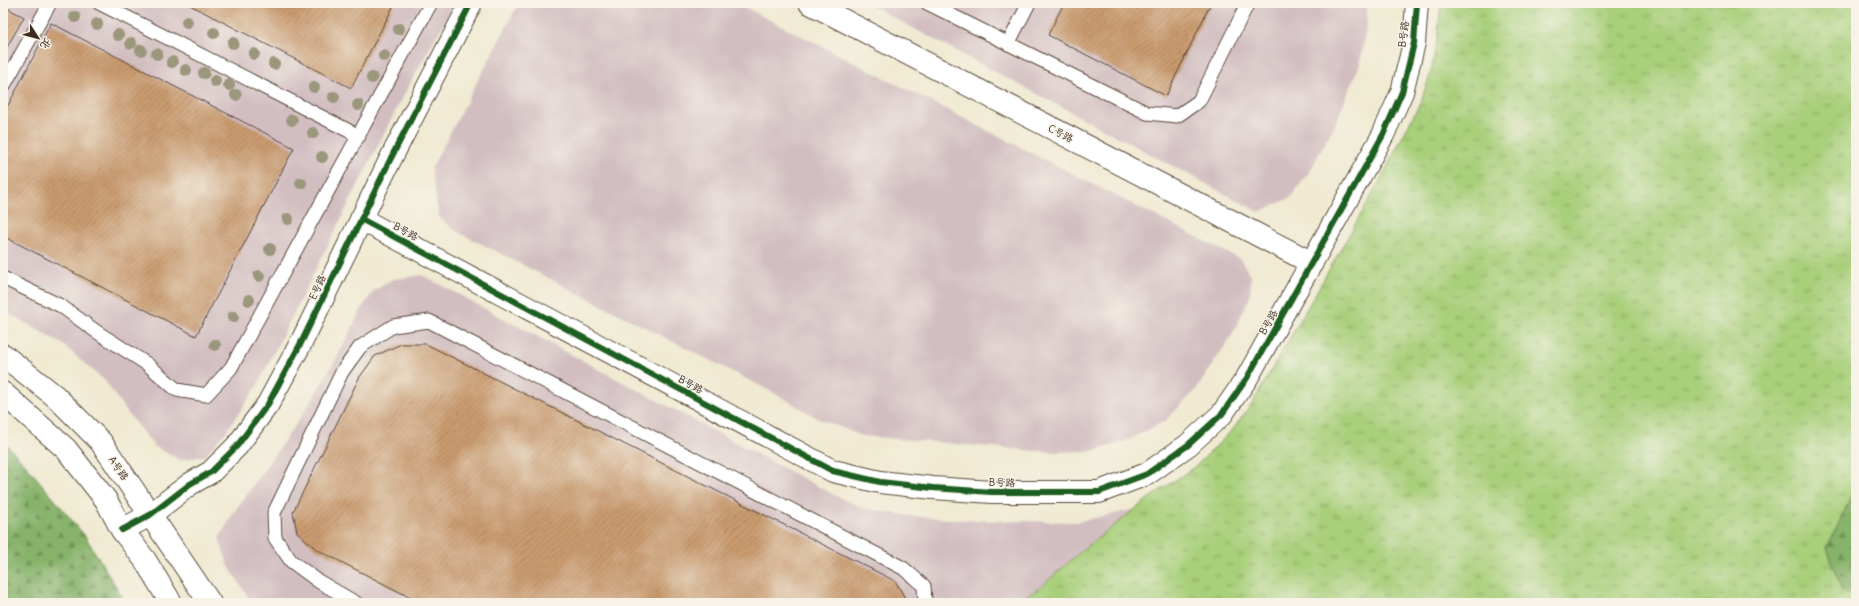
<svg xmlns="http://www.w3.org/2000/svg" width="1859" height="606" viewBox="0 0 1859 606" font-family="Delius,'LXGW WenKai TC',sans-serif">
<defs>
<pattern id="grass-tufts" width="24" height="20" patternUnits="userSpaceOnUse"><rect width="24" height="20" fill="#a8cf7a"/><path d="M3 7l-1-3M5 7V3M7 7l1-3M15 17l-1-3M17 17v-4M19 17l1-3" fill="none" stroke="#8aa863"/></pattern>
<pattern id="forest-firs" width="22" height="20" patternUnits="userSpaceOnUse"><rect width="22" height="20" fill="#86b26a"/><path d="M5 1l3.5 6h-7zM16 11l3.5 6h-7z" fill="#6f9157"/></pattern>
<pattern id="building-hatch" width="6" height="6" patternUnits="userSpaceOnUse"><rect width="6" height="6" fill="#ca9b6f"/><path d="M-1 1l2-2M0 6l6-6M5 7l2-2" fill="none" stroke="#a57f5b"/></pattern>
</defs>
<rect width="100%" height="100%" fill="#f7f3e8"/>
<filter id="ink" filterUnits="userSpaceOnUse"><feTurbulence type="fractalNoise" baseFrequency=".025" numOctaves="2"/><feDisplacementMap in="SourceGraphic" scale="8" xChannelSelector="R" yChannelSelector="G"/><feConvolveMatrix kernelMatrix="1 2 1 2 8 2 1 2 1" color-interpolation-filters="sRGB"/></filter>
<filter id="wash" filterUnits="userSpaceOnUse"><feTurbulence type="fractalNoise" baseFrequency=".012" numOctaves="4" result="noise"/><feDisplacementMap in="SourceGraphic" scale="16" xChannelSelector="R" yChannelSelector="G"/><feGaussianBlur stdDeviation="0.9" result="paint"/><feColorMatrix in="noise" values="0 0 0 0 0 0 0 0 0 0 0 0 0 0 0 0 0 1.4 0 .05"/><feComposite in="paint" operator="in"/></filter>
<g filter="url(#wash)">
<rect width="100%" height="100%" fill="#f0ead2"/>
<path fill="#d2bec1" d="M3,3H455L401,100L256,388L225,433L205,456L179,460L154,446L129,415L105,381L62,344L3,310Z
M519,3H737L1240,259L1251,276L1250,297L1232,335L1196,390L1165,421L1126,441L1093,451L1049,452L862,436L819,419L778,395L454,230L439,217L431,169Z
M866,3H1367V21L1360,64L1335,124L1310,171L1290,198L1259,212Z
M422,275L836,496L864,508L911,516L962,520L1077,522L1136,509L1080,552L1041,587L1015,603H252L228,565L219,538L232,515L301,417L337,358L362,308L374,291L393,279Z"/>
<path fill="url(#grass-tufts)" stroke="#727c4c" d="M1441,3H1856V487L1827,548L1842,591L1856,596V603H1015L1041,587L1080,552L1148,499L1197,465L1233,429L1252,404L1376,188L1421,101L1431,72L1437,40Z"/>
<path fill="url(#forest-firs)" stroke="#606e44" d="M3,441L25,464L85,536L126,603H3Z
M1856,487V596L1842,591L1827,548Z"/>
<g id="blocks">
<path fill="url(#building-hatch)" d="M186,3H395L351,88Z
M1064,3H1211L1166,96L1048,35Z
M3,6L24,17L3,54Z
M51,23L294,148L196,336L3,236V115Z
M401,344H426L895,581L905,598V603H421L316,549L297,532L293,512L359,378L375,356Z"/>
</g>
</g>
<g filter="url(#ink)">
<use href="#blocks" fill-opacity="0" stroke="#564739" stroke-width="1"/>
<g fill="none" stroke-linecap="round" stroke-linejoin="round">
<g stroke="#564739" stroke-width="15">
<path id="lane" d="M99,3L359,136
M927,3L1147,113L1177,116L1199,101L1248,3
M1008,44L1029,3
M3,87L50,3
M3,278L61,306L97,332L147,364L177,390L206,395L231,368L431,3
M356,603L318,581L291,561L275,538L274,513L342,372L360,347L393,326L429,321L903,568L924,586L925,603"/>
</g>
<g stroke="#564739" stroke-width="24">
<path id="street" d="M810,3L1312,263
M361,219L833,471L880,482L933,488L992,492H1099L1147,474L1188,445L1222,414L1247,378L1383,135L1402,92L1414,43L1417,3
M122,530L150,515L190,484L211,472L237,446L268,404L302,341L391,158L471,3"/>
</g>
<g stroke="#564739" stroke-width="24">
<path id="secondary" d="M3,355L55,396L101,442L210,603
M3,393L66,449L106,500L122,530L145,560L171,603"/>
</g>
<use href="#lane" stroke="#fff" stroke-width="13"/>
<use href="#street" stroke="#fff" stroke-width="22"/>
<use href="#secondary" stroke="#fff" stroke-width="22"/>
<g stroke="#f7f3e8" stroke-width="8">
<path id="cycleway" d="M361,219L833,471L880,482L933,488L992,492H1099L1147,474L1188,445L1222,414L1247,378L1383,135L1402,92L1414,43L1417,3
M122,530L150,515L190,484L211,472L237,446L268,404L302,341L391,158L471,3"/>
</g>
<use href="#cycleway" stroke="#1b5e20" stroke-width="6"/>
</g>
<g fill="#9b977c">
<circle cx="75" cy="17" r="6"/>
<circle cx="187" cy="22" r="6"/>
<circle cx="97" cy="24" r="6"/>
<circle cx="399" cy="29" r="6"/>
<circle cx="214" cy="33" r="6"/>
<circle cx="118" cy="35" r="6"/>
<circle cx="131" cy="43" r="6"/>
<circle cx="233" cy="43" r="6"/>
<circle cx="141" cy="50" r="6"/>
<circle cx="157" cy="54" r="6"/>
<circle cx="254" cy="54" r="6"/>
<circle cx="384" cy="56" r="6"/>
<circle cx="172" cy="62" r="6"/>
<circle cx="274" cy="64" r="6"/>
<circle cx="186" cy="70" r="6"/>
<circle cx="204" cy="73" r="6"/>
<circle cx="372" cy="78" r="6"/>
<circle cx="215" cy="81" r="6"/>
<circle cx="229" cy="85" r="6"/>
<circle cx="314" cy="87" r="6"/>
<circle cx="236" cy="95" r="6"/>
<circle cx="334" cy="97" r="6"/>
<circle cx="358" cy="105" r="6"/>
<circle cx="292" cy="120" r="6"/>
<circle cx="313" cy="133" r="6"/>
<circle cx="322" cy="157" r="6"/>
<circle cx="301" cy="183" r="6"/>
<circle cx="288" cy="219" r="6"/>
<circle cx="270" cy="249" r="6"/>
<circle cx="259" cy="276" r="6"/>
<circle cx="249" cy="300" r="6"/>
<circle cx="233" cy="317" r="6"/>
<circle cx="215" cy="345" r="6"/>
</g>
</g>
<g text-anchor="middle" stroke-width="3" stroke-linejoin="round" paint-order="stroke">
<g font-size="10" fill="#3b2a1e" stroke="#f7f3e8">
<text transform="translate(1403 34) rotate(-83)" y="4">B号路</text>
<text transform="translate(1061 133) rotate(27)" y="4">C号路</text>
<text transform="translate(406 231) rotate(28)" y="4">B号路</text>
<text transform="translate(317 287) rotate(-65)" y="4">E号路</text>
<text transform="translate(1268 322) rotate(-61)" y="4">B号路</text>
<text transform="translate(691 384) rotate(28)" y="4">B号路</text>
<text transform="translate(119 468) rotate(55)" y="4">A号路</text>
<text transform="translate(1002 482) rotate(2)" y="4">B号路</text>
</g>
</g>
<rect width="1859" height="606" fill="none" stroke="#f7f3e8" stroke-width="16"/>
<g transform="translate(38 38) rotate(126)" stroke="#f7f3e8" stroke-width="3" paint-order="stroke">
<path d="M0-3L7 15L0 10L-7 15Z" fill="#3b2a1e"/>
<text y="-6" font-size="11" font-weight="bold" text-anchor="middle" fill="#3b2a1e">北</text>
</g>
</svg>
